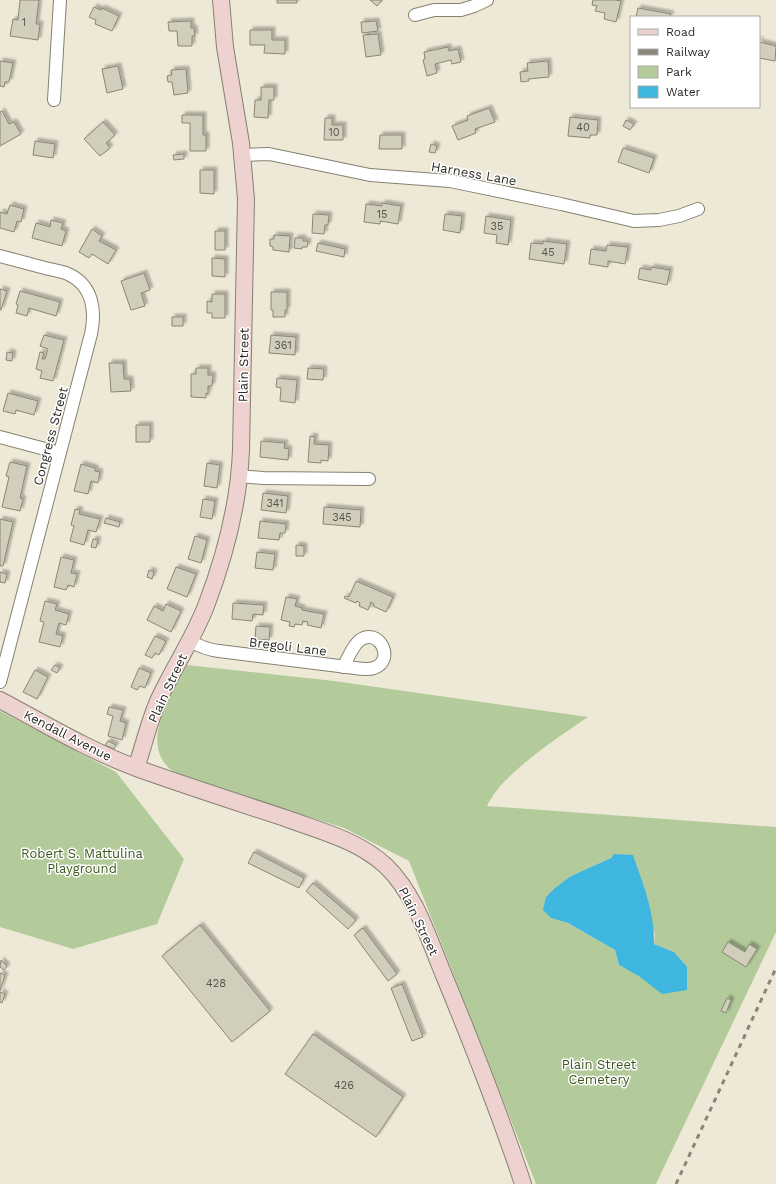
<svg xmlns="http://www.w3.org/2000/svg" width="776" height="1184" viewBox="0 0 776 1184" font-family="'Work Sans',sans-serif">
<defs>
<filter id="shadow"><feDropShadow dx="3" dy="-3" stdDeviation="1" flood-color="#0004"/></filter>
</defs>
<rect width="100%" height="100%" fill="#eee9d7"/>
<path fill="#b3cb9b" fill-rule="evenodd" d="M187,665L334,681L588,717C559,737 501,774 487,806L776,827V932L656,1184H536L409,861L344,828L201,783C190,779 179,776 170,769C139,741 173,692 187,665ZM614,854L655,934L654,944L674,952L640,977L619,965L615,950L568,923L551,918L546,897L571,876L611,858Z
M0,711L116,772L184,859L157,924L73,949L0,927Z"/>
<path fill="#3fb6e0" d="M614,854L633,855C643,884 655,913 654,944L674,952L687,967V990L662,994L640,977L619,965L615,950L568,923L551,918L543,910L546,897L555,888L571,876L611,858Z"/>
<path fill="#d2cebc" stroke="#8a8675" filter="url(#shadow)" d="M20,0H39L36,24H40L38,40L10,36L13,19L18,20Z
M277,0H297V3H277Z
M370,0H382L377,6Z
M593,0H615L621,1L616,22L604,19L605,13L595,11L597,6L592,5Z
M94,7L101,10L102,8L119,16L112,31L95,24L96,20L89,17Z
M638,8L671,14L670,17H636Z
M191,21V28H194L195,36H192V46H178L177,31H169L168,22Z
M376,21L378,31L362,33L361,22Z
M250,30H272V40H285V54L264,53L265,45H250Z
M378,34L381,55L366,57L363,35Z
M759,39H760L759,42L776,46L775,61L759,58Z
M448,47L449,51L458,49L461,62L452,64L451,60L435,64L437,73L427,76L423,60L425,59L424,52Z
M0,61L13,63L9,82H5L4,87L0,86Z
M548,61L549,77L528,79L529,81L521,82L520,72L528,71L527,63Z
M118,66L123,89L107,93L102,69Z
M186,69L188,93L174,95L172,82H168L167,76L172,75L171,70Z
M261,87H274V100H269L268,118L254,117L255,100H261Z
M489,108L495,122L475,129L476,133L458,140L452,126L468,120L467,116Z
M2,111L9,124L14,122L21,134L0,146V112Z
M182,115H203V135H206V151H190V123H182Z
M570,117L598,120L597,135H590V138L568,136Z
M325,118H332V125H343V140H324Z
M626,120L634,124L630,130L623,126Z
M103,122L115,135L106,143L110,148L100,156L84,139Z
M380,135H402V149H379Z
M35,141L55,144L53,158L33,155Z
M431,144L437,146L435,153L429,152Z
M623,148L654,158L649,173L618,162Z
M184,154V159L174,160L173,155Z
M200,170H214V194L200,193Z
M382,203L401,206L398,224L380,221V224L364,222L366,204L382,206Z
M10,205L24,209L21,222L17,221L14,232L0,228V212L7,214Z
M313,214L329,215L328,225H325L324,234L312,233Z
M445,214L462,216L460,233L443,230Z
M486,216L511,220L508,245L496,243L497,235L484,233Z
M51,220L63,223L61,229L66,231L62,246L32,238L36,223L50,227Z
M92,229L102,236L99,241L116,250L108,264L92,254L89,258L79,252Z
M215,231H225V250H215Z
M274,235L290,236L289,252L273,250V247L270,246V239H274Z
M295,238H303V241H308L307,247H302V249L294,248Z
M543,241L567,244L564,264L529,259L531,243L543,244Z
M318,243L345,249L344,257L316,251Z
M607,245L628,247L625,264L608,261V267L589,264L591,249L606,251Z
M212,258L225,259V277L212,276Z
M651,267L670,270L667,285L638,279L640,268L651,270Z
M144,273L150,290L141,293L145,306L131,310L121,281Z
M0,289L7,291L1,310H0Z
M20,291L60,302L56,316L29,308L27,316L16,313L18,305L16,304Z
M271,292H287V310H285V317H273V310H271Z
M212,294H225V318H212V313H207V301L212,302Z
M172,317H183V326H172Z
M44,335L64,340L53,381L40,378L42,371L36,369L40,352L44,353L42,359H45L48,349L40,346Z
M271,335L296,337L295,355L269,353Z
M7,352L13,353L12,361L6,360Z
M109,363H123L124,379H130L131,391L111,392Z
M196,368H208V375H213L212,386H208V394L206,393V398L191,397V374H196Z
M308,368L324,369L323,380L307,379Z
M277,378L297,380L295,403L280,401L281,388L276,387Z
M8,393L38,401L34,415L16,410L15,414L3,411Z
M136,425H150V442H136Z
M310,436L315,437L314,444L329,445L328,461L321,460V463L308,462Z
M261,441L285,443L284,448L289,449L288,460L260,457Z
M10,462L27,466L20,498L23,499L20,511L2,507L9,477L6,476Z
M207,463L220,465L217,488L204,486Z
M81,464L95,468V471L100,472L98,483L91,481L88,494L74,491Z
M263,493L288,496L286,513L261,510Z
M203,499L215,501L212,519L200,517Z
M324,507L361,510L360,527L323,524Z
M75,509L80,510L79,514L100,519L96,532L88,530L84,545L70,541L74,526L71,525Z
M106,518L120,522L119,527L104,523Z
M0,519L13,522L3,566H0Z
M260,521L286,524L285,533H280L279,540L258,538Z
M195,536L207,540L201,563L188,559Z
M93,539L98,540L96,548L91,547Z
M296,545L304,546V556H296Z
M257,552L275,554L273,570L255,568Z
M61,557L74,560L71,573L77,574L74,587L68,585L66,590L54,587Z
M176,567L196,574L187,597L167,589Z
M149,570L154,572L152,579L147,577Z
M0,572L7,574L5,583L0,582Z
M356,581L393,597L386,612L373,606L374,604L371,602L368,610L359,606L360,603L357,601L356,603L344,598L345,596L349,597Z
M286,597L297,599L295,606L302,608V610L324,614L321,628L307,625L308,622L303,621L302,625L295,624L294,627L289,626L290,622L281,620Z
M45,601L57,604L55,610L69,614L66,625L59,623L56,634L63,636L60,647L39,642L44,622L40,621Z
M233,603L264,605L263,615L253,614L252,621L232,619Z
M166,604L181,611L171,632L147,620L154,606L163,611Z
M256,626L270,627L269,640L255,639Z
M155,636L166,641L159,655L155,653L152,658L145,655Z
M55,665L60,668L57,673L51,670Z
M139,668L151,673L145,688L140,686L137,690L131,687Z
M35,670L48,677L37,699L23,692Z
M109,707L123,710L120,721L126,723L122,740L108,736L113,716L107,714Z
M108,741L116,745L114,749L105,745Z
M254,852L304,878L299,888L248,863Z
M313,883L356,920L348,929L306,891Z
M200,925L270,1011L232,1042L162,956Z
M363,928L397,974L388,981L354,935Z
M728,942L745,952L749,944L757,949L746,967L722,952Z
M1,960L7,966L4,970L0,967Z
M0,973L5,975L0,991Z
M402,984L423,1037L412,1041L391,988Z
M0,992L5,994L2,1003L0,1002Z
M727,998L731,1000L726,1013L721,1011Z
M313,1034L403,1097L376,1137L285,1074Z"/>
<g fill="none" stroke-linecap="round" stroke-linejoin="round">
<g stroke="#858170" stroke-width="14">
<path id="street" d="M415,15L434,10H461L474,6L487,0
M54,100L60,0
M242,155L269,154L370,175L450,181L561,204L634,221L659,220L679,216L698,209
M0,256C15,260 30,264 45,268C52,270 61,271 68,274C93,285 96,311 91,334L0,682
M0,437L60,453
M239,476L263,478L369,479
M190,641C199,646 208,650 219,651L355,668C361,669 368,670 374,668C396,660 379,627 360,640C352,646 348,659 343,667"/>
</g>
<g stroke="#858170" stroke-width="18">
<path id="secondary" d="M0,700C45,724 90,751 139,769C187,786 236,802 285,818C320,831 358,840 386,866C416,895 429,940 445,978C473,1046 500,1114 523,1184
M136,768C144,745 149,721 159,699C174,667 193,639 206,606C225,556 239,504 241,450L246,199L241,143L225,47L221,0"/>
</g>
<use href="#street" stroke="#fff" stroke-width="12"/>
<use href="#secondary" stroke="#eed2cf" stroke-width="16"/>
<path stroke="#89857a" stroke-width="3" stroke-dasharray="5 5" stroke-linecap="butt" d="M676,1184L776,968"/>
</g>
<g text-anchor="middle" stroke-width="3" stroke-linejoin="round" paint-order="stroke">
<g font-size="11" fill="#56534a">
<text x="24" y="26">1</text>
<text x="583" y="131">40</text>
<text x="334" y="136">10</text>
<text x="382" y="218">15</text>
<text x="497" y="230">35</text>
<text x="548" y="256">45</text>
<text x="283" y="349">361</text>
<text x="275" y="507">341</text>
<text x="342" y="521">345</text>
<text x="216" y="987">428</text>
<text x="344" y="1089">426</text>
</g>
<g font-size="13" fill="#2c2a24" stroke="#fff">
<text transform="translate(474 173) rotate(10)" y="5">Harness Lane</text>
<text transform="translate(243 365) rotate(-89)" y="5">Plain Street</text>
<text transform="translate(50 436) rotate(-75)" y="5">Congress Street</text>
<text transform="translate(288 646) rotate(7)" y="5">Bregoli Lane</text>
<text transform="translate(167 688) rotate(-65)" y="5">Plain Street</text>
<text transform="translate(68 735) rotate(27)" y="5">Kendall Avenue</text>
<text transform="translate(419 921) rotate(64)" y="5">Plain Street</text>
</g>
<g font-size="13" fill="#3f581f" stroke="#fff">
<text x="82" y="858">Robert S. Mattulina<tspan x="82" dy="15">Playground</tspan></text>
<text x="599" y="1069">Plain Street<tspan x="599" dy="15">Cemetery</tspan></text>
</g>
</g>
<rect x="630" y="16" width="130" height="92" fill="#ffffff" stroke="#abaaa7"/>
<rect x="638" y="29" width="20" height="6" fill="#eed2cf" stroke="#abaaa7"/>
<text x="666" y="36" font-size="12" fill="#2c2a24">Road</text>
<rect x="638" y="49" width="20" height="6" fill="#89857a" stroke="#abaaa7"/>
<text x="666" y="56" font-size="12" fill="#2c2a24">Railway</text>
<rect x="638" y="66" width="20" height="12" fill="#b3cb9b" stroke="#abaaa7"/>
<text x="666" y="76" font-size="12" fill="#2c2a24">Park</text>
<rect x="638" y="86" width="20" height="12" fill="#3fb6e0" stroke="#abaaa7"/>
<text x="666" y="96" font-size="12" fill="#2c2a24">Water</text>
</svg>
